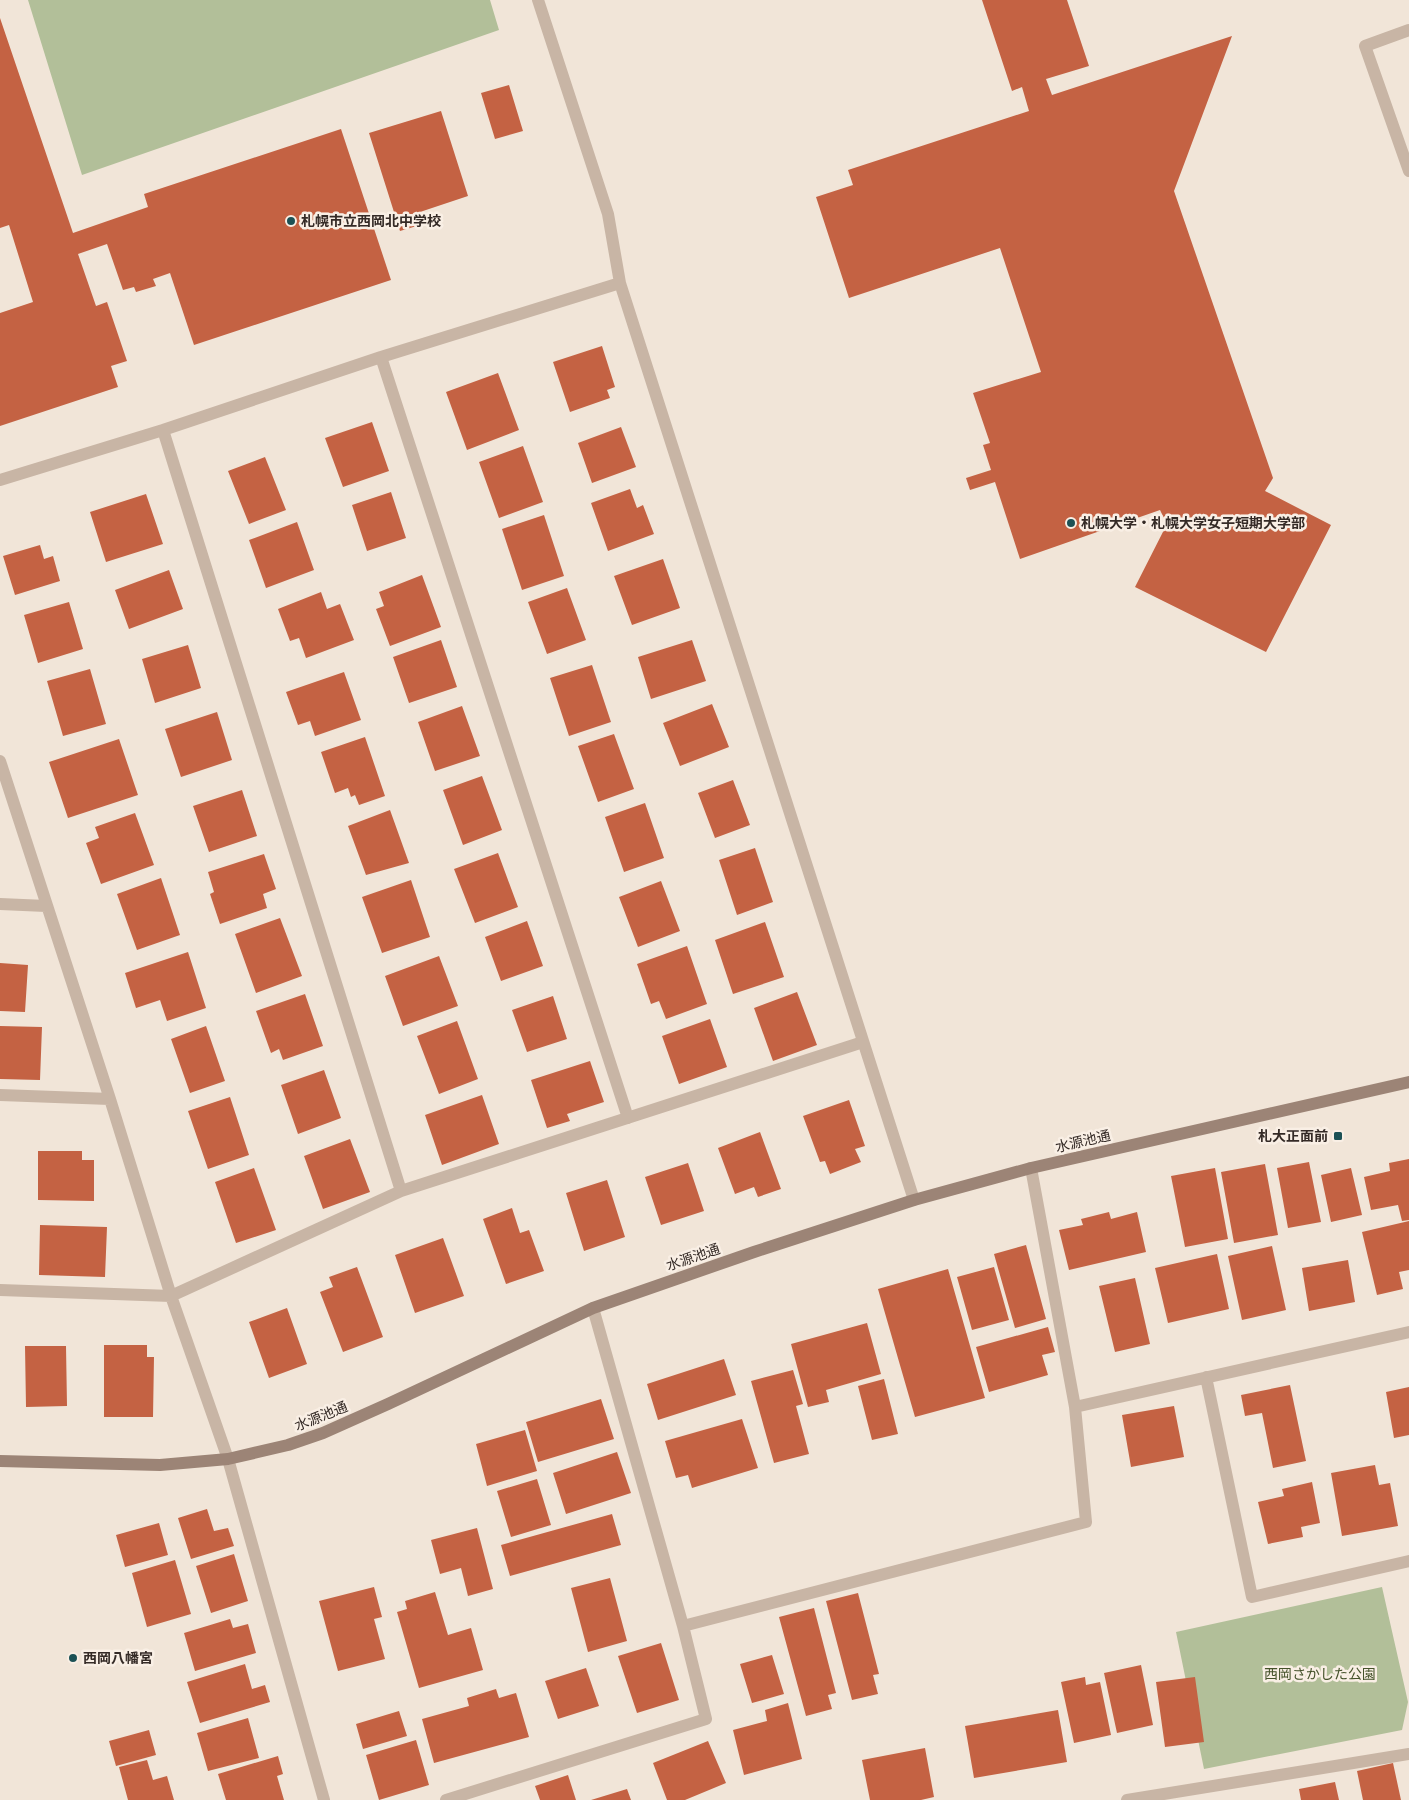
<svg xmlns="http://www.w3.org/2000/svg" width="1409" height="1800" viewBox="0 0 1409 1800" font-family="'Alegreya Sans','Noto Sans JP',sans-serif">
<rect width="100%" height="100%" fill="#f1e5d8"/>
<path fill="#b2bf99" d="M28,0H490L499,30L82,175Z
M1382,1587L1408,1702L1402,1730L1204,1769L1176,1632Z"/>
<path fill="#c46243" d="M982,0H1067L1089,66L1046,79L1052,95L1232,36L1174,191L1273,478L1265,491L1331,525L1266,652L1135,587L1167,524L1160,510L1020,559L995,482L970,490L966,478L991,470L983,445L990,443L973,393L1041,372L1000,248L849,298L816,197L853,185L848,170L1029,111L1022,87L1012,91Z
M0,18L73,233L148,207L144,194L341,129L391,280L194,345L170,273L153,279L156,286L136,292L134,287L123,290L107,244L78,254L96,306L107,302L127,361L111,366L118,387L0,426V313L33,302L9,225L0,228Z
M509,85L523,131L495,139L481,93Z
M441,111L468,196L417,213L420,225L400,231L369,133Z
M602,346L615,387L607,390L610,398L570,412L553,362Z
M498,373L519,430L467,450L446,392Z
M372,422L389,471L343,487L325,438Z
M621,427L636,467L592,483L578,443Z
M523,446L543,502L499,518L479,462Z
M265,457L286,510L249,524L228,471Z
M630,489L637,508L643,505L654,534L608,551L591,503Z
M391,492L406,538L367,551L352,505Z
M146,494L163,544L106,562L90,512Z
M544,515L564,576L522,590L502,529Z
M297,522L314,570L266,588L249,540Z
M40,545L44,559L53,556L60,581L15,595L3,556Z
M663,559L680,608L632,625L614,576Z
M169,570L183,609L129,629L115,590Z
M422,575L441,627L390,646L376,609L384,606L379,592Z
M567,588L586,640L547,654L528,602Z
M321,592L327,609L340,604L354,640L306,658L299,638L290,641L278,609Z
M69,602L83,649L38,663L24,615Z
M441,640L457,687L409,703L393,657Z
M692,640L706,681L651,699L638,657Z
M188,645L201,688L155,703L142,659Z
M592,665L611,722L569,736L550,678Z
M90,669L106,724L63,736L47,681Z
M344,672L361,720L315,736L310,721L298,725L286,692Z
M712,704L729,747L680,766L663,723Z
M462,706L480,756L435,771L418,722Z
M217,712L232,760L181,777L165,729Z
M614,734L634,789L598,802L578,746Z
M365,737L385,796L359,805L355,795L351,797L348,788L335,793L321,752Z
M119,739L138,795L68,818L49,762Z
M482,776L502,830L463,845L443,790Z
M733,780L750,825L715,838L698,793Z
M242,790L257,836L209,852L193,806Z
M645,803L664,858L624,872L605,817Z
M390,810L409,863L366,875L348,826Z
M135,813L154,865L101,884L86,843L99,838L95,827Z
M755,848L773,902L737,915L719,860Z
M498,853L518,907L475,923L454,869Z
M264,854L276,889L263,894L267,908L220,924L210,894L214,892L208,872Z
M161,878L180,935L137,950L117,894Z
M411,880L430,937L382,953L362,897Z
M661,881L680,931L638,947L619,897Z
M280,918L302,976L256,993L235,934Z
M527,921L543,966L501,981L485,937Z
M765,922L784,977L733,994L715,940Z
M687,946L707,1004L666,1019L659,1001L651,1004L637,964Z
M188,952L206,1008L167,1021L160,1000L136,1008L125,973Z
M439,956L458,1006L403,1026L385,976Z
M0,963L28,965L25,1012L0,1011Z
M797,992L817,1045L773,1061L754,1008Z
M305,994L323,1046L283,1060L279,1049L271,1053L256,1011Z
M553,996L567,1039L527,1052L512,1010Z
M710,1019L727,1067L679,1084L662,1036Z
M457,1021L478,1079L439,1094L417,1036Z
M0,1026L42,1027L40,1080L0,1079Z
M206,1026L225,1081L190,1093L171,1039Z
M590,1061L604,1102L567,1114L570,1121L547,1128L531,1080Z
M324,1070L341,1118L298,1134L281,1085Z
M482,1095L499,1144L442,1165L425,1115Z
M230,1097L249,1155L208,1169L188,1111Z
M849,1100L865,1146L855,1149L861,1162L830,1174L825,1161L820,1162L803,1116Z
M760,1132L781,1189L758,1197L754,1187L735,1194L718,1148Z
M350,1139L370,1192L323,1209L304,1156Z
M38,1151H82V1160H94V1201L38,1200Z
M1409,1159V1220L1402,1221L1398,1205L1371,1210L1364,1177L1390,1171L1389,1163Z
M1309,1162L1321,1222L1288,1228L1277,1168Z
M688,1163L704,1211L661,1225L645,1177Z
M1265,1164L1278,1235L1234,1243L1221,1172Z
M254,1168L276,1230L236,1243L215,1182Z
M1215,1168L1228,1239L1185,1247L1171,1176Z
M1351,1168L1362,1215L1331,1222L1321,1175Z
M607,1180L625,1237L584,1251L566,1193Z
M512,1208L520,1233L529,1230L544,1271L506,1284L483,1219Z
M1109,1212L1111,1219L1137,1212L1146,1252L1069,1270L1059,1230L1083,1225L1081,1219Z
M1409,1221V1270L1399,1272L1403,1289L1377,1295L1362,1232Z
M40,1225L107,1227L105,1277L39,1275Z
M443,1238L464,1296L415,1313L395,1255Z
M1026,1245L1046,1319L1015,1328L994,1254Z
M1272,1246L1286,1310L1242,1320L1228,1256Z
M1217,1254L1229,1309L1168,1323L1155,1268Z
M1348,1260L1355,1302L1309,1311L1302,1268Z
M357,1267L383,1337L343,1352L320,1292L333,1287L329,1277Z
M994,1267L1009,1320L972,1330L957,1277Z
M948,1269L985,1398L915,1417L878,1289Z
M1135,1278L1150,1344L1115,1352L1099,1286Z
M287,1308L307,1364L269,1378L249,1322Z
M867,1323L881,1374L826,1390L829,1402L808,1407L791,1344Z
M1048,1327L1055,1352L1042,1355L1048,1375L989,1392L976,1347Z
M104,1345H147V1357H154L153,1417H104Z
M25,1346H66L67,1406L26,1407Z
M724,1359L736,1395L658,1420L647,1384Z
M793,1370L803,1404L796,1406L809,1454L774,1463L751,1381Z
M884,1379L898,1434L872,1440L858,1386Z
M1290,1385L1306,1461L1273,1468L1262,1413L1245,1416L1241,1395Z
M1409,1387V1435L1394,1438L1386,1392Z
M601,1399L614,1439L538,1462L526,1422Z
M1174,1406L1184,1457L1131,1467L1122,1415Z
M742,1419L758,1468L692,1488L688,1475L676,1478L665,1441Z
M525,1430L537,1471L487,1486L476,1444Z
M617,1452L631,1493L566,1514L553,1473Z
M1375,1465L1379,1485L1390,1483L1398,1526L1342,1536L1331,1473Z
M537,1479L551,1525L511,1537L497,1491Z
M1312,1482L1320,1523L1301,1527L1303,1537L1268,1544L1258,1502L1284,1496L1282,1489Z
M207,1509L214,1531L228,1528L234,1546L191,1559L178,1518Z
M612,1514L621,1545L510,1576L501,1545Z
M159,1523L168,1555L125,1567L116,1535Z
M477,1528L493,1589L468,1596L461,1568L440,1574L431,1540Z
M234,1554L248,1601L211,1613L196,1566Z
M175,1560L191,1614L147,1627L132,1573Z
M610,1578L627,1641L588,1652L571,1588Z
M374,1587L382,1617L374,1619L385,1659L338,1671L319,1601Z
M435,1592L448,1635L471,1628L483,1670L419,1688L397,1612L407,1609L405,1601Z
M858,1593L879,1674L873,1675L878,1694L852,1700L826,1601Z
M814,1608L836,1693L828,1695L832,1709L806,1716L779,1617Z
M230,1619L233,1628L248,1624L256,1653L195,1671L184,1633Z
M661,1643L679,1700L637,1713L618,1656Z
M772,1655L784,1694L752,1703L740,1664Z
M245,1664L252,1689L265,1685L270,1702L200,1723L187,1682Z
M1141,1665L1153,1725L1117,1733L1104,1673Z
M586,1668L599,1706L558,1719L545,1681Z
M1085,1677L1086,1685L1100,1682L1111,1735L1074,1743L1061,1682Z
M1195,1677L1204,1742L1165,1747L1156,1682Z
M496,1689L499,1698L516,1693L529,1737L434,1763L422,1719L469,1706L467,1698Z
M788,1703L802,1759L744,1775L733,1730L767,1721L765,1710Z
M1058,1710L1067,1762L974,1778L965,1726Z
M399,1711L407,1736L363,1749L356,1724Z
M248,1718L259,1758L208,1771L197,1733Z
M149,1730L156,1755L116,1766L109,1741Z
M416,1740L429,1785L379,1800L366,1755Z
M708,1741L726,1783L685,1800H667L653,1763Z
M925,1748L934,1797L921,1800H870L862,1760Z
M278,1756L283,1774L277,1776L284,1800H226L218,1774Z
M147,1760L153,1780L167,1776L174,1800H128L119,1767Z
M1393,1763L1401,1800H1363L1357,1771Z
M568,1775L576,1800H540L535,1786Z
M1335,1782L1339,1800H1301L1299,1789Z
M627,1789L631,1800H591Z"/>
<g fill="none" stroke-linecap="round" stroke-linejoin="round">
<path stroke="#c8b5a5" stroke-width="12" d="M1409,30L1365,46L1409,171"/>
<path stroke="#c8b5a5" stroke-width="12" d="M538,0L608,214L620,283
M381,357L628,1118
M163,430L401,1191
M0,480L163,430L381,357L620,283L914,1200
M0,761L110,1099L171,1296L228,1459L324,1800
M0,904L46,906
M0,1095L110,1099
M0,1290L171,1296L401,1191L863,1042
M1206,1377L1252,1597L1409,1561
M1075,1407L1409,1332
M683,1626L1086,1522L1075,1407L1031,1168
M446,1800L706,1719L683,1626L593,1308
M1127,1800L1409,1754"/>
<path stroke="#9c8476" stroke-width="12" d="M0,1461L160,1465L228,1459L288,1445L323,1433L388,1404L593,1308L754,1252L914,1200L1031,1168L1409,1082"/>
</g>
<g fill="#1c5155" stroke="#f9efe5" stroke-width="2">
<circle cx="291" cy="221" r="5"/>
<circle cx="1071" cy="523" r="5"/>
<rect x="1333" y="1131" width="10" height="10" rx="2.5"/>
<circle cx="73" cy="1658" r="5"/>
</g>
<g text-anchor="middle" stroke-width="5" stroke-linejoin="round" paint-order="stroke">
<g font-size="14" font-weight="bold" fill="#342a26" stroke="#f9efe5" text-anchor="start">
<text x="301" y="226">札幌市立西岡北中学校</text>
<text x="1081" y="528">札幌大学・札幌大学女子短期大学部</text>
<text x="1328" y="1141" text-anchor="end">札大正面前</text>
<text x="83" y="1663">西岡八幡宮</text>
</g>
<g font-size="14" fill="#342a26" stroke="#f9efe5">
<text transform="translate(1083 1141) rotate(-13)" y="5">水源池通</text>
<text transform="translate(693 1257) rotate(-19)" y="5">水源池通</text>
<text transform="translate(321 1416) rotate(-22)" y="5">水源池通</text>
</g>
<g font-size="14" fill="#44522a" stroke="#f9efe5">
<text x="1320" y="1679">西岡さかした公園</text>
</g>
</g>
</svg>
